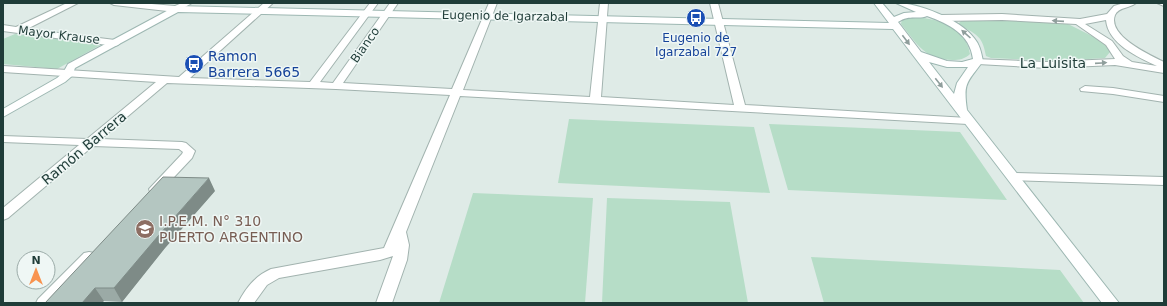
<svg xmlns="http://www.w3.org/2000/svg" width="1167" height="306" viewBox="0 0 1167 306" font-family="'DejaVu Sans',sans-serif">
<rect width="100%" height="100%" fill="#dfebe7"/>
<path fill="#b6ddc7" d="M907,17C931,16 966,25 970,54C965,59 959,60 953,60C925,60 917,44 901,24L902,19Z
M986,19L1068,24L1094,37L1107,46L1110,52L1105,58L1055,61L991,58L986,56C982,34 976,35 958,24L962,20Z
M15,34L102,44L57,69L3,64V39Z
M569,119L754,127L770,193L558,183Z
M769,124L960,132L1007,200L788,190Z
M473,193L593,198L585,303H439Z
M607,198L730,202L748,303H602Z
M811,257L1060,270L1084,303H824Z"/>
<g fill="none" stroke-linecap="round" stroke-linejoin="round">
<g stroke="#a2b3af" stroke-width="2">
<path id="street" d="M67,3H78L27,29L115,40L118,41L120,43L118,45L115,46L3,31V25L16,27Z
M110,3H140L175,6L182,3H192L176,12L114,5Z
M264,3H273L190,78L310,82L370,3H378L320,82L333,83L390,3H398L343,83L452,89L489,3H497L463,90L590,97L600,3H608L601,97L734,105L710,3H718L745,105L968,118L974,121L968,124L460,96L406,232L409,245L407,260L392,303H376L393,256L380,260L279,278L267,285L254,303H238C246,288 255,276 271,269L384,248L450,95L336,89L167,83L101,139L182,142L186,143L195,151L192,158L160,192H150L149,189L182,154L183,152L179,149L93,146L8,218L3,220V208L79,145L3,142V136L87,139L156,82L3,72V66L179,77Z
M1124,3H1136C1131,8 1118,7 1115,15C1107,36 1150,55 1164,62V73L1115,65L1047,68L978,64L973,61L975,59L1047,62L1115,59L1106,45L1076,24L1002,20L940,21L936,18L940,15L1002,14L1080,19L1107,14L1114,6ZM1106,20C1108,44 1138,57 1157,66L1132,62L1123,56L1112,41L1085,24Z
M1157,3H1164V6Z
M1085,86L1113,88L1164,96V102L1113,94L1081,91L1080,89Z
M1013,173L1164,177V185L1009,180L1007,177L1009,174Z
M89,252L94,253L96,257L94,261L54,303H36L38,299L84,253Z"/>
</g>
<g stroke="#9db7b2" stroke-width="2">
<path id="secondary" d="M874,3H882L894,17L904,13L916,12L896,3C918,3 960,19 974,38C980,45 981,52 983,61C967,83 963,82 967,110L1119,303H1102L893,29L178,12L75,68L72,76L65,82L3,117V109L57,78L63,73L68,64L176,6L889,23ZM927,16C949,24 970,34 973,59L962,62L947,61L921,52L898,22C910,14 919,20 927,16ZM929,62L947,67H968L957,83L954,94Z"/>
</g>
<use href="#street" fill="#fff" fill-rule="evenodd"/>
<use href="#secondary" fill="#fff" fill-rule="evenodd"/>
</g>
<path fill="#9baaa6" d="M215,191L165,248L122,302L104,301L45,303Z"/>
<path fill="#7e8b87" d="M209,178L215,191L165,248L122,302L114,288L159,235Z
M95,288L104,301L102,303H82Z"/>
<path fill="#b4c6c1" stroke="#7e8b87" d="M163,177L209,178L159,235L114,288H95L82,303H45Z"/>
<defs><path id="oneway-solid" d="M-6-.8H1V-3.2L6.5 0L1 3.2V.8H-6Z"/></defs>
<g fill="#8f9e9c">
<use href="#oneway-solid" transform="translate(1058 21) rotate(-176)"/>
<use href="#oneway-solid" transform="translate(966 34) rotate(-138)"/>
<use href="#oneway-solid" transform="translate(906 40) rotate(53)"/>
<use href="#oneway-solid" transform="translate(1101 63) rotate(-4)"/>
<use href="#oneway-solid" transform="translate(939 83) rotate(52)"/>
</g>
<defs>
<g id="bus-disc" transform="scale(1)"><circle r="9.5" fill="#1a4fb4" stroke="#eff7f5"/><path d="M-5-6H5V4H4V6H2V4H-2V6H-4V4H-5ZM-3.5-4V0h7V-4ZM-3.5 1.2v1.5H-2V1.2ZM2 1.2v1.5H3.5V1.2Z" fill="#fff"/></g>
<g id="school-disc" transform="scale(1)"><circle r="9.5" fill="#8d6e63" stroke="#eff7f5"/><path d="M0-5L7-2L0 1L-7-2ZM-4 1L0 2.5L4 1V4Q0 6-4 4Z" fill="#fff"/></g>
</defs>
<g fill-rule="evenodd">
<use href="#bus-disc" x="696" y="18"/>
<use href="#bus-disc" x="194" y="64"/>
<use href="#school-disc" x="145" y="229"/>
</g>
<g text-anchor="middle" stroke-width="3" stroke-linejoin="round" paint-order="stroke">
<g font-size="12" fill="#1f3c38" stroke="#eff7f5">
<text transform="translate(505 16) rotate(1)" y="4">Eugenio de Igarzabal</text>
<text transform="translate(59 35) rotate(7)" y="4">Mayor Krause</text>
<text transform="translate(365 45) rotate(-55)" y="4">Bianco</text>
</g>
<g font-size="12" fill="#164399" stroke="#eff7f5">
<text x="696" y="42">Eugenio de<tspan x="696" dy="14">Igarzabal 727</tspan></text>
</g>
<g font-size="14" fill="#164399" stroke="#eff7f5" text-anchor="start">
<text x="208" y="61">Ramon<tspan x="208" dy="16">Barrera 5665</tspan></text>
</g>
<g font-size="14" fill="#1f3c38" stroke="#eff7f5">
<text x="1053" y="68">La Luisita</text>
<text transform="translate(84 148) rotate(-40)" y="5">Ramón Barrera</text>
</g>
<g font-size="14" fill="#785e54" stroke="#eff7f5" text-anchor="start">
<text x="159" y="226">I.P.E.M. N° 310<tspan x="159" dy="16">PUERTO ARGENTINO</tspan></text>
</g>
</g>
<rect width="1167" height="306" fill="none" stroke="#1f3c38" stroke-width="8"/>
<g transform="translate(36 270)"><circle r="19" fill="#eff7f5" stroke="#9caca9"/>
<path d="M0-3L7 15L0 10L-7 15Z" fill="#f8934f"/>
<text y="-6" font-size="11" font-weight="bold" text-anchor="middle" fill="#1f3c38">N</text>
</g>
</svg>
